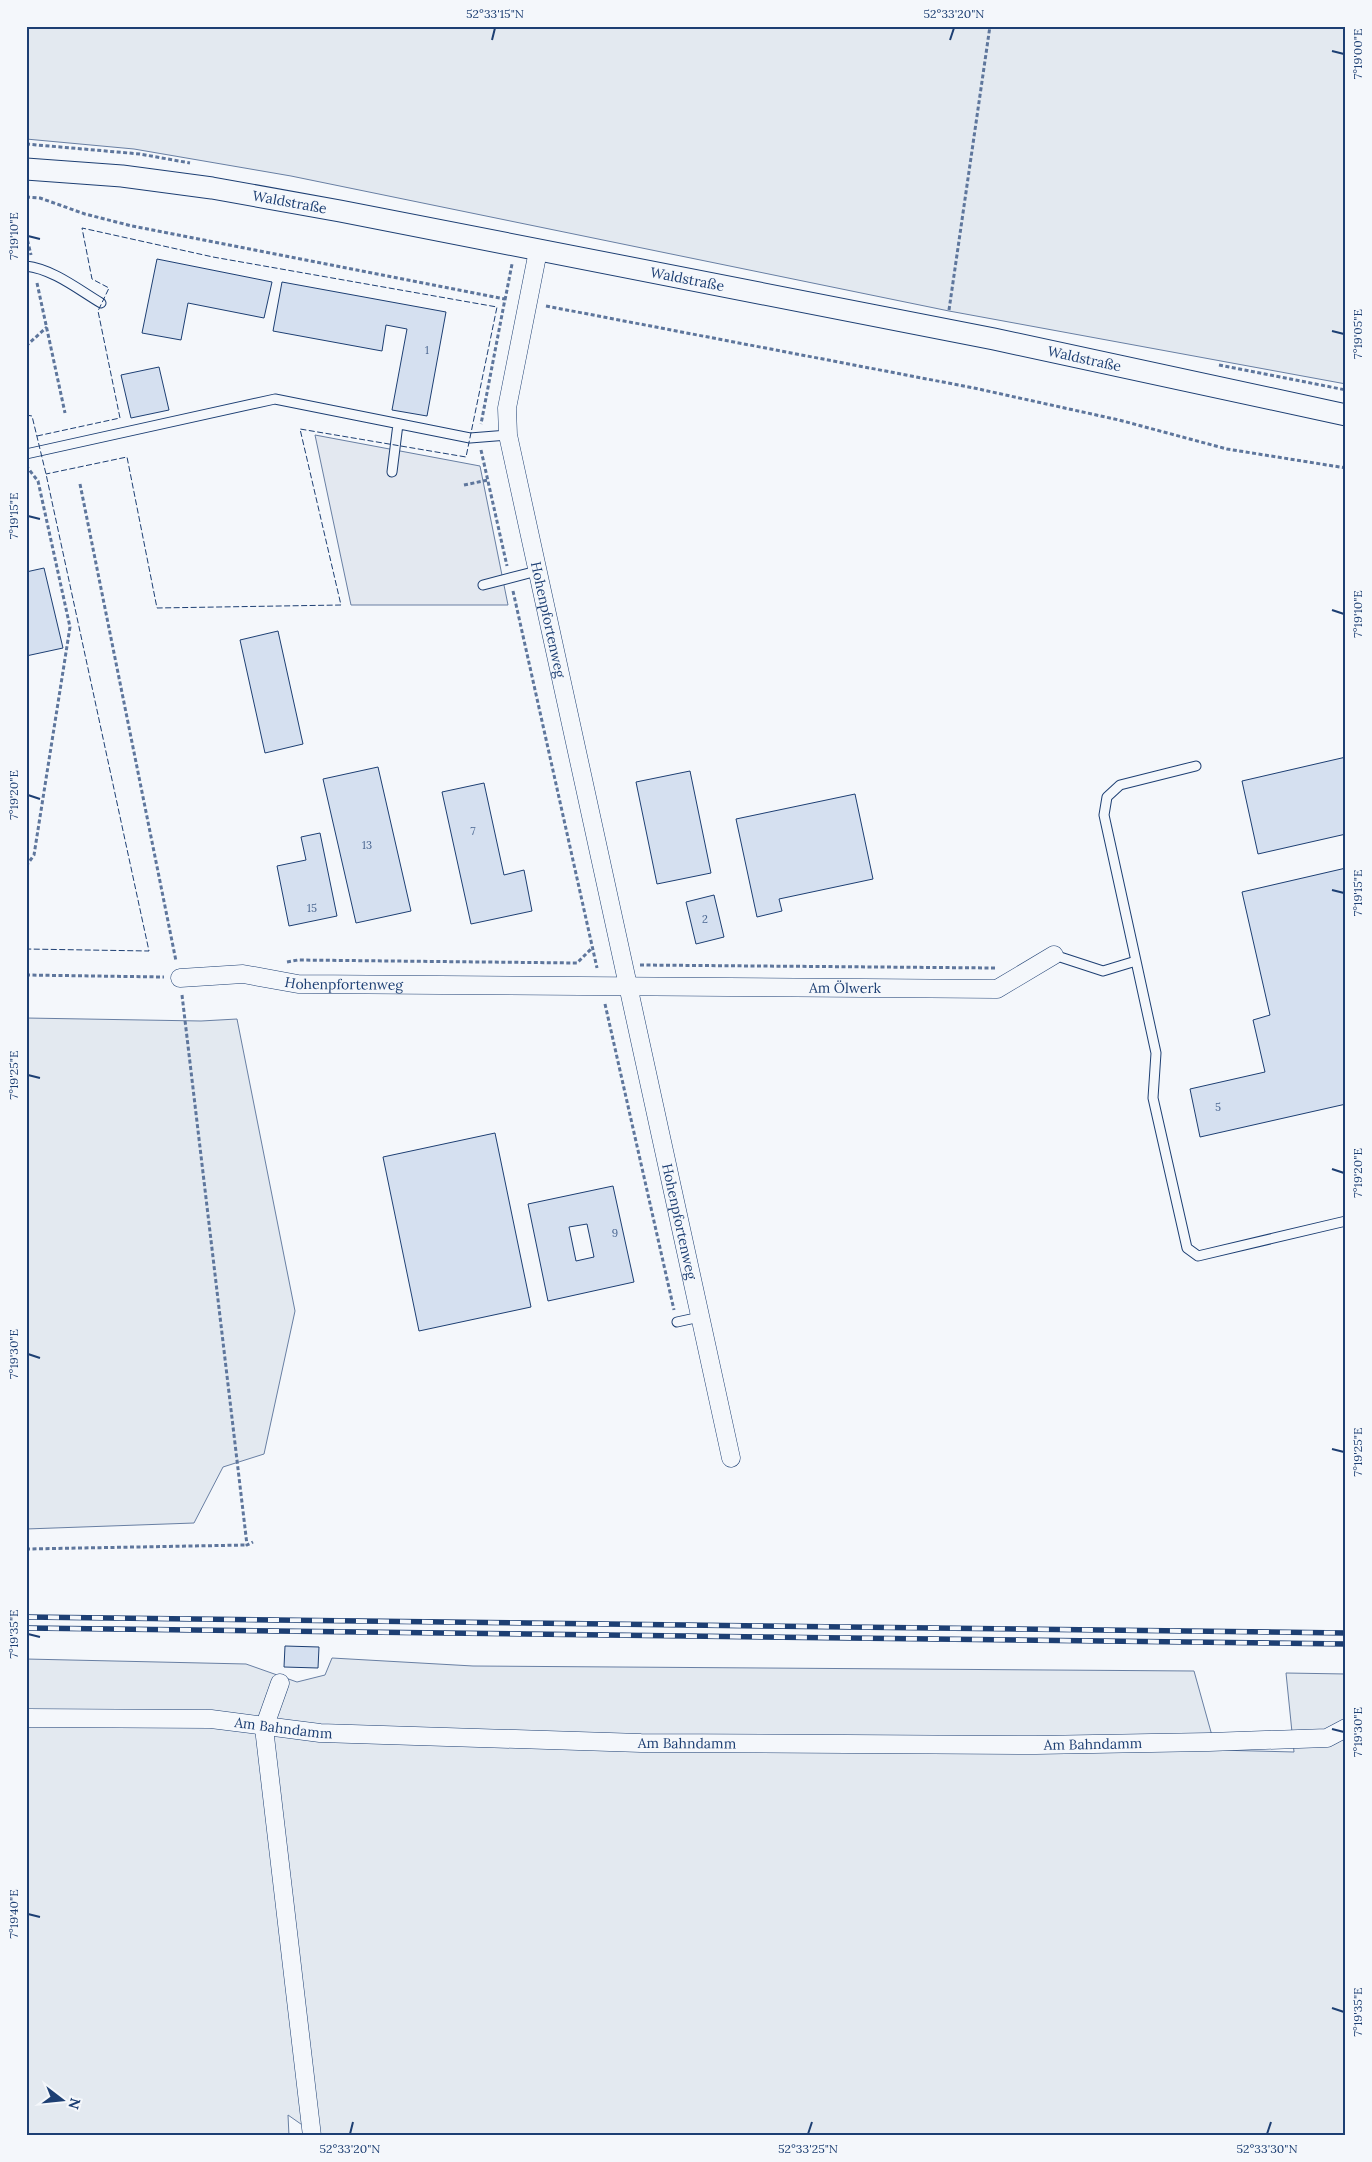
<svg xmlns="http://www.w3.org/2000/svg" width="1372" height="2162" viewBox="0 0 1372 2162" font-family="Lora,serif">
<rect width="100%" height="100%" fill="#f4f7fb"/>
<path fill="#e3e9f0" stroke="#687fa3" d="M26,26H1346V384L949,311L291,176L134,149L26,139Z
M26,1018L201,1021L237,1019L295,1311L264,1454L223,1467L194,1523L26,1529Z
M332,1658L473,1666L1194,1671L1216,1750L1294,1752L1286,1673L1346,1674V2136H318L288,2115L289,2136H26V1659L246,1664L297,1682L325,1675Z"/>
<path fill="#e3e8f0" stroke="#687fa3" d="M315,435L480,466L508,605H351Z"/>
<path fill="#d5e0f0" stroke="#1d3f73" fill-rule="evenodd" d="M157,259L272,282L264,318L188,303L181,340L142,333Z
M282,282L446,312L427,416L392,410L407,329L386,325L382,351L273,331Z
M159,367L169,410L131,418L121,375Z
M44,568L63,648L26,656V572Z
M278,631L303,744L265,753L240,640Z
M1346,757V834L1258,854L1242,781Z
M378,767L411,911L356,923L323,779Z
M690,771L711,873L657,884L636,782Z
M484,783L504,875L524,870L532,911L471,924L442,792Z
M855,794L873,879L779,899L782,911L757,917L736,819Z
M320,833L337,916L289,926L277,866L306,860L301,837Z
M1346,868V1104L1200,1137L1190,1089L1265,1072L1253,1020L1270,1015L1242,892Z
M714,895L724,937L696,944L686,902Z
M495,1133L531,1307L419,1331L383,1157Z
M613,1186L634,1282L548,1301L528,1204ZM587,1224L594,1257L576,1261L569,1227Z
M285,1646L319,1647L318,1668L284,1667Z"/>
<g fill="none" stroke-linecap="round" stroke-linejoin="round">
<g stroke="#1d3f73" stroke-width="11">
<path id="service" d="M26,266C53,269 79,290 101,303
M26,454L275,399L470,438L508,435
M392,472L398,424
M483,585L537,571
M1054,955L1103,971L1136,961L1104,815L1107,797L1120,785L1196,766
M1136,961L1156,1053L1153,1098L1187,1248L1198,1256L1346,1221
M677,1322L700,1317"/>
</g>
<g stroke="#1d3f73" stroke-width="19">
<g id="minor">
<path id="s1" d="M538,251L507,408L508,435L731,1458"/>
<path id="s2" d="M180,978L243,974L298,984L997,989L1054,955"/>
<path d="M280,1683L264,1728L312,2136"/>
<path id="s3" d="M26,1718L211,1719L320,1733L641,1743L1036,1745L1209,1742L1327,1738L1346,1728"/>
</g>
</g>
<g stroke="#1d3f73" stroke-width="23">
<g id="tertiary">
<path id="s4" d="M26,169L122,176L212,188L340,211L994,339L1346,415"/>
</g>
</g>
<path stroke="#5e769c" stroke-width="3" stroke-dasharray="4 2.5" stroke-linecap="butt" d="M26,144L140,154L190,163
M26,197L40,198L85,214L132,226L505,299L481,424
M26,234L31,255
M37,283L65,413
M505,300L512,264
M546,306L974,388L1119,420L1227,449L1346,468
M949,310L990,26
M26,346L47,327
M1219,365L1346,390
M481,450L507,566
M80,484L176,961
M464,485L488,480
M513,591L597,968
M26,866L34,855L70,627L38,481L27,467
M287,962L298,960L577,963L592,948
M640,965L996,968
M26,975L164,977
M182,995L247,1545L253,1542
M605,1004L674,1310
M26,1549L247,1545"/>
<use href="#service" stroke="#f4f7fb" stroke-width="9"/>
<use href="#minor" stroke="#f4f7fb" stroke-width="18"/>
<use href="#tertiary" stroke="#f4f7fb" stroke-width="21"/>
<g stroke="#1d3f73" stroke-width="5.5">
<path id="rail" d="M26,1617L1346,1633
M26,1628L1346,1644"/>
</g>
<use href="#rail" stroke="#f4f7fb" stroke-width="4" stroke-dasharray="11" stroke-linecap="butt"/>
<path stroke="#1d3f73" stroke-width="1" stroke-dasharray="6 2.5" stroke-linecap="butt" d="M26,415L32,416L46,474L149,951L26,949
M37,436L120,418L98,311L109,288L92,279L82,228L213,257L497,307L466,457L300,429L341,605L157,608L127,457L46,474"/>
</g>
<path fill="none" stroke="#1d3f73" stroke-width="2" d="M492,40L495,28M950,40L954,28M1332,51L1344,54M28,236L40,239M1332,331L1344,334M28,516L40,519M1332,610L1344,614M28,795L40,799M1332,890L1344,893M28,1075L40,1078M1332,1169L1344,1173M28,1354L40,1358M1332,1449L1344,1452M28,1634L40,1637M1332,1729L1344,1732M28,1914L40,1917M1332,2008L1344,2012M350,2134L353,2122M808,2134L812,2122M1267,2134L1271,2122"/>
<g text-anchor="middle" stroke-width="4" stroke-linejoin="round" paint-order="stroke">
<g font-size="11" fill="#4b6792">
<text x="427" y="354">1</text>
<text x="473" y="835">7</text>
<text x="367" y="849">13</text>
<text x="312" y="912">15</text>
<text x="705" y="923">2</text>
<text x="1218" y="1111">5</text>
<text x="615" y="1237">9</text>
</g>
<g font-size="14" fill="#1d3f73" stroke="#f4f7fb">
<text dy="5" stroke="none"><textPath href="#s4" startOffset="266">Waldstraße</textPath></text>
<text dy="5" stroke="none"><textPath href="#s4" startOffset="671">Waldstraße</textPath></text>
<text dy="5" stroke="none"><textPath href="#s4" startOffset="1076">Waldstraße</textPath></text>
<text dy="5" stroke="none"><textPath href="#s1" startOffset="376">Hohenpfortenweg</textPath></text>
<text dy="5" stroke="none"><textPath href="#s2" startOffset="165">Hohenpfortenweg</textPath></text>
<text dy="5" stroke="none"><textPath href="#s2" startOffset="666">Am Ölwerk</textPath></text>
<text dy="5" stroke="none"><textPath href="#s1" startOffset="992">Hohenpfortenweg</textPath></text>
<text dy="5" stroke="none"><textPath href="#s3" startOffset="258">Am Bahndamm</textPath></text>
<text dy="5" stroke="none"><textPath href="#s3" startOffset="662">Am Bahndamm</textPath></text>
<text dy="5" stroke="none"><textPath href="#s3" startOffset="1068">Am Bahndamm</textPath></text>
</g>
</g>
<rect width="1372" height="2162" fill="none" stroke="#f4f7fb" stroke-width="55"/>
<g transform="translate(62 2100) rotate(106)" stroke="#f4f7fb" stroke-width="4" paint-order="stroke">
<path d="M0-4L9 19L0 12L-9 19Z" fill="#1d3f73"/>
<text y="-8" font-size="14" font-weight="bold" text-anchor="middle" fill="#1d3f73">N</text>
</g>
<rect x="28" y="28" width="1316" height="2106" fill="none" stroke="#1d3f73" stroke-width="2"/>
<g font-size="12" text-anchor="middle" fill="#1d3f73">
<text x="495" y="18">52°33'15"N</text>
<text x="954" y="18">52°33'20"N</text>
<text transform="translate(1358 54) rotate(-90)" y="4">7°19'00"E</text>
<text transform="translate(14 236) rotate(-90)" y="4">7°19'10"E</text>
<text transform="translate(1358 334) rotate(-90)" y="4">7°19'05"E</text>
<text transform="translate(14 516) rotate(-90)" y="4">7°19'15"E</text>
<text transform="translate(1358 614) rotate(-90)" y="4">7°19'10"E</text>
<text transform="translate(14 795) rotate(-90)" y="4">7°19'20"E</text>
<text transform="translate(1358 893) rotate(-90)" y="4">7°19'15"E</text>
<text transform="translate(14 1075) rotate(-90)" y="4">7°19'25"E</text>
<text transform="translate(1358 1173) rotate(-90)" y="4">7°19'20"E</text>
<text transform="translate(14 1354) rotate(-90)" y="4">7°19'30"E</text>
<text transform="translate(1358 1452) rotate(-90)" y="4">7°19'25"E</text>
<text transform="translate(14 1634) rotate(-90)" y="4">7°19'35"E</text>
<text transform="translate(1358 1732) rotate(-90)" y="4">7°19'30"E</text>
<text transform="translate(14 1914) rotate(-90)" y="4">7°19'40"E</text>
<text transform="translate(1358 2012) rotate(-90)" y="4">7°19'35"E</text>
<text x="350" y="2153">52°33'20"N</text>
<text x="808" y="2153">52°33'25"N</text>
<text x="1267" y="2153">52°33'30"N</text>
</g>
</svg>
